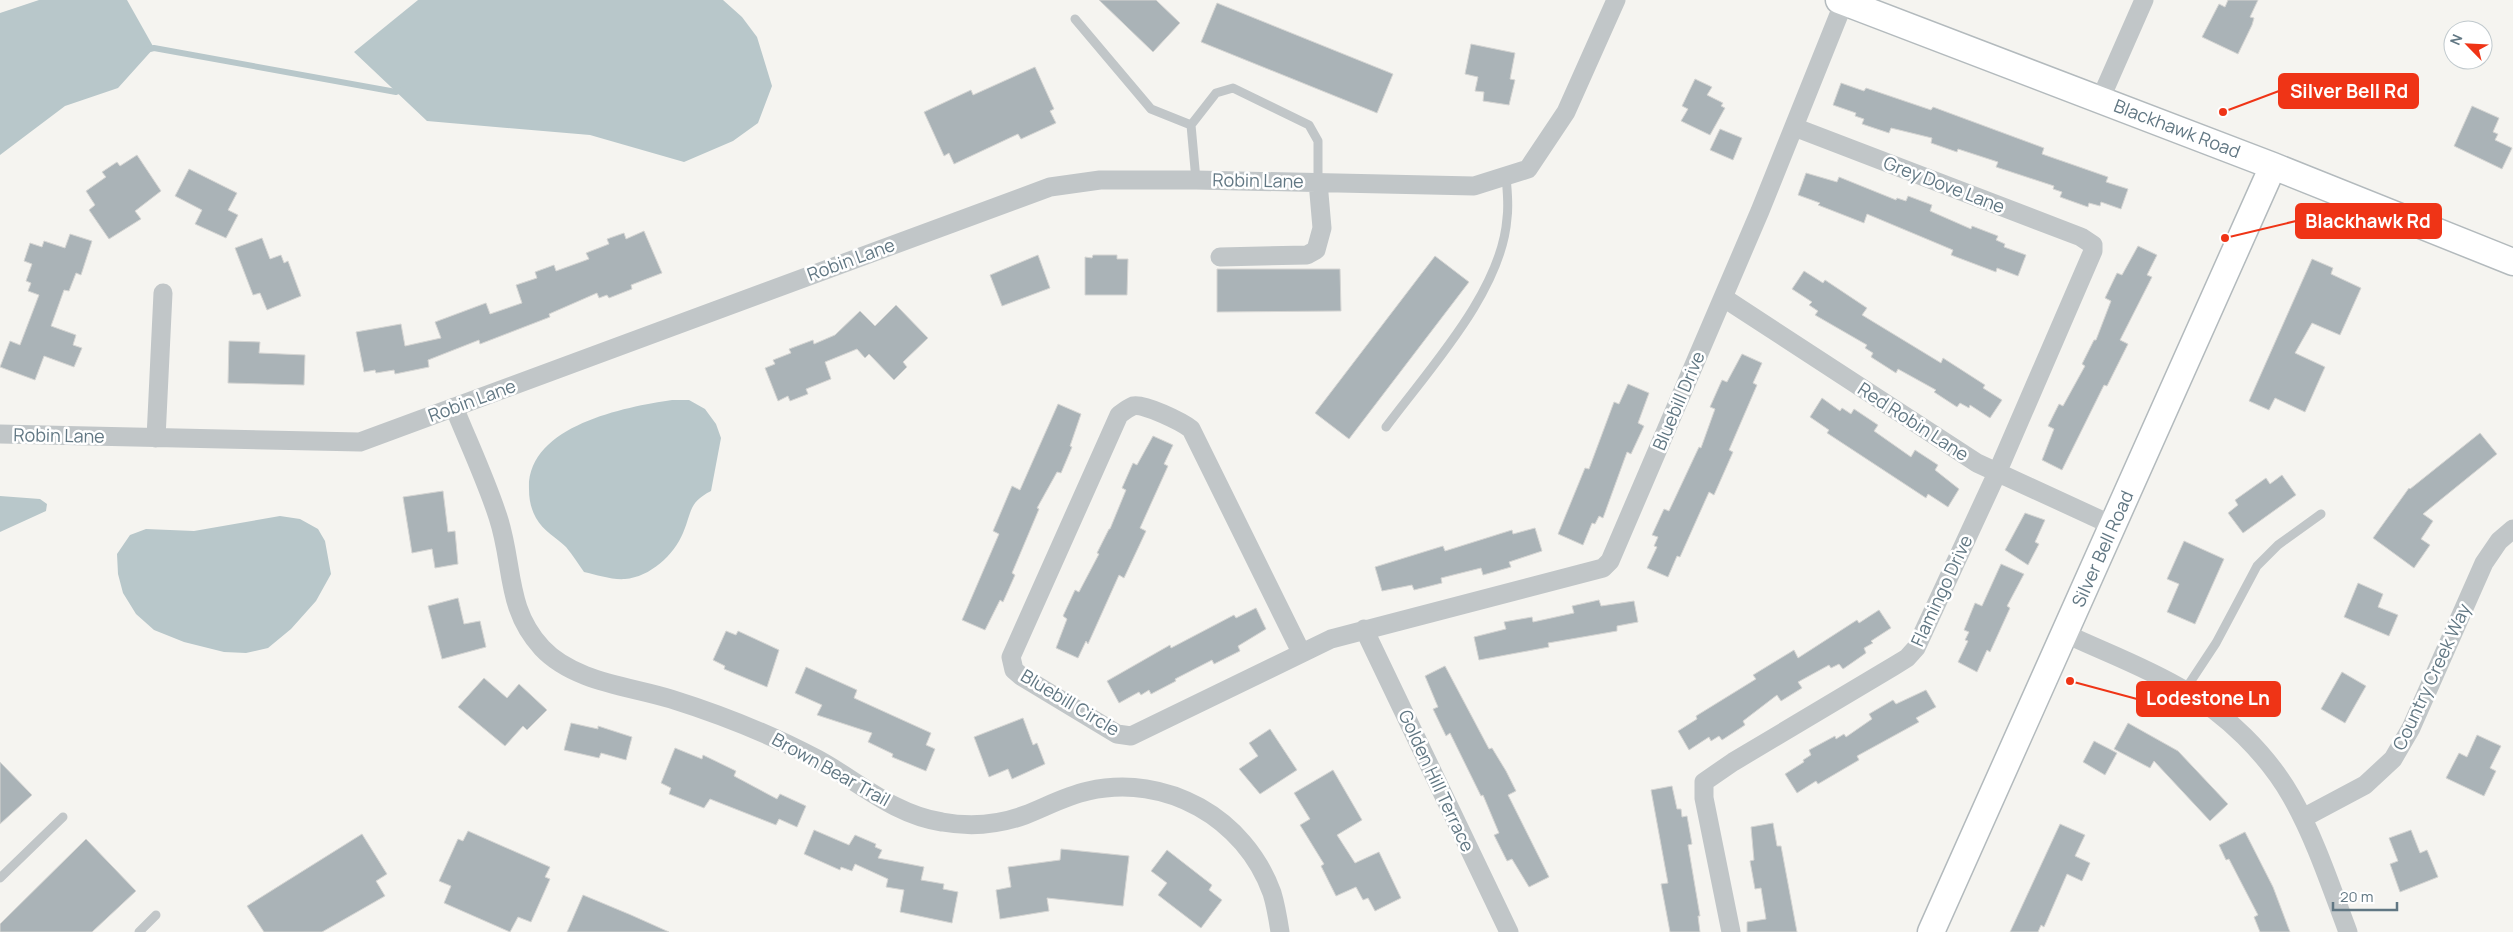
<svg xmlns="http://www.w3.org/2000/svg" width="2513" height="932" viewBox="0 0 2513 932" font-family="Manrope,sans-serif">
<rect width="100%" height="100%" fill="#f5f4f0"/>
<path fill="#b8c7ca" d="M39,0H127L154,48L118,88L65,106L0,155V13Z
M418,0H723L742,17L757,37L772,86L758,123L733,141L684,162L590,135L427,121L354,52Z
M672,400H689L705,409L716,424L721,438L711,491C688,503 692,512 683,533C674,555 650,577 625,579C612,580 597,575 584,572C578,564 573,555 566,547C557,538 543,531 536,518C531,509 529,500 529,489C527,426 624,407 672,400Z
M0,496L40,499L47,504L46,511L0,532Z
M280,516L300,519L318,529L325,541L331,574L316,601L291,629L268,648L246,653L224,652L184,642L154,630L136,614L123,593L118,574L117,554L130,535L146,529L194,531Z"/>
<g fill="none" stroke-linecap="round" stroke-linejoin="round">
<path stroke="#b8c7ca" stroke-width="6" d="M146,50L154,48L396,92L404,89"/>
</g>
<path fill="#aab3b7" stroke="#d5d5d3" d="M1099,0H1156L1180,23L1153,52Z
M2228,0H2258L2250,17L2254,18L2252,25L2238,54L2202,37L2219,4L2225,7Z
M1217,3L1393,74L1377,113L1201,42Z
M1471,44L1515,53L1510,79L1515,80L1509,105L1483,101L1484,92L1475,91L1478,77L1465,74Z
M1035,67L1054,109L1050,111L1056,123L1021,139L1018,134L954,164L949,153L944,156L924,112L971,90L973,95Z
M1695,79L1712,87L1707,95L1723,103L1721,106L1725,108L1710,135L1681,121L1688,109L1682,106Z
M1841,83L1864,91L1866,88L1931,110L1933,107L2044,148L2042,154L2108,177L2106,182L2128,189L2121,209L2101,202L2100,206L2089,203L2088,207L2060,197L2062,192L2053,189L2054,186L1996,167L1998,162L1958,149L1957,152L1931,143L1932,138L1891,128L1889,133L1862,124L1864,119L1855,116L1856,113L1833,105Z
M2472,106L2499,118L2493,132L2498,134L2495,140L2512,148L2502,169L2454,146Z
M1720,129L1742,138L1733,160L1710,150Z
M137,155L161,191L135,211L141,219L109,239L89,210L95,205L86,191L106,177L102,172L117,162L120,166Z
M189,169L237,193L228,210L238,215L226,238L195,224L202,210L175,196Z
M1806,173L1837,182L1839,177L1896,200L1897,198L1906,201L1908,196L1932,205L1930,211L1971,229L1972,226L1998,236L1996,240L2005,244L2004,247L2026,255L2018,276L1997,268L1996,272L1951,255L1953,250L1867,214L1864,223L1818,205L1820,203L1798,195Z
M644,231L662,273L631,285L632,289L609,298L607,295L599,298L597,293L549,314L550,317L480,344L479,340L428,360L429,367L395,374L394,370L376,373L375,370L364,372L356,332L401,324L405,346L441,338L435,322L486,303L490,314L522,303L516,285L537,278L535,272L554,265L556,271L589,259L586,253L609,244L607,239L624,233L626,239Z
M70,234L92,241L81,275L76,273L69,291L64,290L51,326L76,335L73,345L82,348L74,367L44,356L35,380L0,367L10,341L20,345L39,295L28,291L31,283L26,281L32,264L24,261L30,243L42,247L44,241L65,248Z
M262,238L270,259L281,255L284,263L288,261L301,296L267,310L260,293L253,295L235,248Z
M2138,246L2157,255L2147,275L2152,277L2120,340L2128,344L2107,386L2104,385L2062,470L2042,460L2054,429L2048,426L2059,404L2063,406L2085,366L2082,364L2094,340H2096L2111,301L2105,298L2117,273L2122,275Z
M1038,255L1050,288L1002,306L990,275Z
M1093,255H1117V259H1128L1127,295H1085V257L1092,258Z
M1435,256L1469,282L1349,439L1315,413Z
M2312,259L2333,268L2331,274L2361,288L2340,335L2312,323L2295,353L2325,367L2305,412L2275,398L2269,410L2249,401Z
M1217,269H1340L1341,311L1217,312Z
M1804,271L1823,283L1825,280L1867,308L1862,315L1941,363L1943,358L1985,385L1983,388L2002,400L1990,418L1970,405L1969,408L1960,403L1957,407L1934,392L1936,390L1898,369L1896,373L1871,357L1873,353L1865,348L1867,345L1815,315L1818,311L1809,305L1812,302L1792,289Z
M896,305L928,338L903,362L907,367L894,380L869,354L865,358L857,349L825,362L831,379L806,389L808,394L790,401L788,396L778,401L765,368L775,364L773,360L791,353L789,349L813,340L814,344L835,335L860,311L875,326Z
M229,341L260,342L259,353L305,355L304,385L228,383Z
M1742,354L1762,363L1753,383L1757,385L1729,450L1733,452L1714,495L1709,492L1680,557L1677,556L1668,577L1647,568L1657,547L1654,546L1658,537L1652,535L1664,509L1669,511L1699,447L1701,448L1715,409L1710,407L1722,380L1727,382Z
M1628,384L1649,393L1638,423L1644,426L1631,454L1627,452L1603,518L1599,516L1595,524L1592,523L1583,545L1558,534L1585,468L1589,469L1614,402L1619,404Z
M1822,398L1840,411L1842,408L1851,414L1854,409L1878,425L1874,431L1911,457L1915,450L1938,465L1935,470L1959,489L1948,507L1928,494L1926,498L1827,433L1829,430L1810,417Z
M1058,404L1081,414L1070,446L1072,447L1061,473L1057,472L1037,508L1039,509L1012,573L1015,575L1003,602L1000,600L985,630L962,620L999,534L993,531L1012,486L1020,490Z
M2480,433L2497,454L2423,514L2433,521L2421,539L2430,545L2414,568L2373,538L2409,488L2410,489Z
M1153,436L1173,445L1164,464L1168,466L1140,528L1146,531L1124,578L1119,575L1088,644L1086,641L1078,658L1056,648L1067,619L1063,616L1075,590L1079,592L1099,554L1097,553L1109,529H1110L1126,490L1122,488L1133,463L1137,465Z
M2282,475L2296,495L2243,533L2228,513L2238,505L2235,500L2266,478L2270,484Z
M443,491L448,532L455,531L458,564L435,568L432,549L412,553L403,497Z
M2025,513L2045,520L2035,542L2039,544L2028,565L2005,550Z
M1535,528L1542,551L1509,562L1511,567L1483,575L1481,568L1441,578L1442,583L1414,590L1412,585L1382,591L1375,567L1443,546L1445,551L1512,530L1513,534Z
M2184,541L2224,559L2195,624L2167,612L2179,584L2167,579Z
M2001,564L2024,574L2007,606L2010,608L1990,652L1987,650L1977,672L1958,662L1968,641L1965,640L1969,632L1964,630L1975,603L1982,606Z
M2358,583L2383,594L2378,607L2398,615L2389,636L2344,617Z
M458,598L464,624L480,621L486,647L442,659L428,606Z
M1599,600L1601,606L1634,601L1638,622L1617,626V631L1548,643L1549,647L1479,660L1474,637L1506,629L1504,622L1532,617L1533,622L1574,613L1572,606Z
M1256,608L1266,629L1238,646L1240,651L1214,664L1212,660L1175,679L1176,681L1151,694L1149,690L1141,695L1139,692L1119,703L1107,681L1170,645L1171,648L1234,615L1236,618Z
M1879,610L1891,628L1871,641L1873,643L1864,648L1866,653L1843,669L1839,664L1831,668L1829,665L1798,682L1802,688L1781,701L1777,695L1743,721L1745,725L1722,740L1719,736L1711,741L1709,737L1689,750L1678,731L1697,719L1696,716L1756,679L1753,675L1794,650L1798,658L1857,620L1859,623Z
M726,631L736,635L738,631L779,650L767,687L724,669L725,666L713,660Z
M1445,666L1489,749L1492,748L1506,771L1516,791L1508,795L1549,877L1529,887L1512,859L1507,861L1494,835L1499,833L1483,795L1481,796L1450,733L1446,736L1433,709L1438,707L1425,676Z
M806,667L857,690L854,698L931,733L926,745L935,749L926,771L892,757L893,754L868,742L872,733L817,715L822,705L795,693Z
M2342,672L2366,686L2345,723L2321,709Z
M484,678L507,698L519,684L547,710L527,730L523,726L505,746L458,707Z
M1926,690L1936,707L1916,718L1919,722L1857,756L1859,760L1818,784L1816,781L1797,793L1785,774L1804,762L1803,760L1811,755L1809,750L1835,736L1836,739L1844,734L1846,737L1872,719L1869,714L1893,700L1896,704Z
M1023,718L1033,745L1037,743L1045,764L1012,779L1008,769L989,777L974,737Z
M571,723L598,729V726L632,737L626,760L601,753L599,758L564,750Z
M2128,723L2178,751L2228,804L2210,821L2154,761L2150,768L2114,749Z
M1270,729L1297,770L1260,794L1239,769L1258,756L1249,743Z
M2477,735L2501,746L2490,768L2496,771L2484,796L2446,778L2459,753L2467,757Z
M2094,741L2117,753L2105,775L2083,762Z
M675,748L702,759L703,755L736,771L734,776L777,799L780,794L806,806L797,827L779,819L776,825L710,799L704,808L669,794L671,788L661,783Z
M0,762L32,795L0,824Z
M1333,770L1362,820L1337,835L1355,863L1379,852L1401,898L1375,911L1368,898L1363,900L1356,887L1336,896L1321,866L1324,864L1300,825L1310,819L1294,793Z
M1672,786L1677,809H1681L1682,817L1687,816L1692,844L1688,845L1700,916H1698L1700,932H1670L1661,884L1668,883L1651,790Z
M1773,823L1777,846H1781L1797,932H1747V922L1766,919L1761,888L1755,889L1750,861L1754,860L1751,827Z
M2060,824L2085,835L2075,856L2090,863L2082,881L2067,874L2044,927L2041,925L2038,932H2010Z
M814,830L849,845L855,835L876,844L875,847L882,850L878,858L924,867L921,880L944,884L943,889L958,892L952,923L900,912L904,890L886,887L888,879L855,864L852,871L841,867L840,870L804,854Z
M2411,830L2420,853L2427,850L2438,877L2400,892L2390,864L2398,861L2389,838Z
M468,831L550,867L545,877L550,879L531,922L518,917L510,932L444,903L451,886L439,881L458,839L463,841Z
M2245,832L2273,887L2290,932H2260L2254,917L2258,915L2229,859L2226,860L2219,845Z
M362,834L387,874L376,881L385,896L322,932H264L247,906Z
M86,839L136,891L92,932H0V924Z
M1061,849L1129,856L1123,906L1047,898L1049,911L1000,919L996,890L1011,887L1008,867L1060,860Z
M1167,850L1212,885L1209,890L1222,900L1201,928L1158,895L1167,883L1151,871Z
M583,895L631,915L669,932H567Z"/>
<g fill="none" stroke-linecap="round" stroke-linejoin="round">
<g stroke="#b3babd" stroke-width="29">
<path id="secondary" d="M1839,0L2273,166L2513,262
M1931,932L2273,166"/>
</g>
<path stroke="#c1c6c8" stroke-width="9" d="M1075,19L1151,109L1191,125L1196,180
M1191,125L1216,93L1233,88L1309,125L1318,141V182
M1386,427C1429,369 1502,291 1507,218C1509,204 1507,190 1506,176
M2185,690L2216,643L2257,566L2278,545L2321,514
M0,878L63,817
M139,932L156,915"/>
<path stroke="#c1c6c8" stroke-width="19" d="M2100,100L2144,0
M1220,257L1307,255L1316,250L1322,228L1318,182
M1724,298L1977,463L2114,526
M454,407C469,444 486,480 498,517C514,565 505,608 542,648C574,682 629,686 671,699C722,715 770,734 817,759C858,781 894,815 942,822C970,827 998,825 1025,815C1046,807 1065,796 1088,791C1166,773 1245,818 1272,893C1276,906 1278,919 1280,932
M0,434L360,442L1050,187L1100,180H1196L1474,186L1528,169L1566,112L1616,0
M156,438L163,293
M1364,629L1509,932
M2064,633C2104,652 2146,667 2184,690C2226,714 2267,754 2291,796C2315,838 2331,887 2348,932
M1301,652L1191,429C1182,422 1144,403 1133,406C1128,408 1123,412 1119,415L1011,657L1014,670L1021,676L1117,734L1131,736L1331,639L1603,568L1610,561L1760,211L1844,2
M2303,818L2365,785L2393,759L2411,728L2484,563L2499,541L2513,529
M1731,932L1704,798V782L1733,762L1894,666L1907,658L1916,648L1997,473L2093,251V245L2081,237L1794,127"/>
<use href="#secondary" stroke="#fff" stroke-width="26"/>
</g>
<g text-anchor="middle" stroke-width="5" stroke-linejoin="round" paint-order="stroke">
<g font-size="18" fill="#617783" stroke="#fff">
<text transform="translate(2177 129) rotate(21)" y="6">Blackhawk Road</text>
<text transform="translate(1258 181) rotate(1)" y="6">Robin Lane</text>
<text transform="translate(1944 185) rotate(21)" y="6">Grey Dove Lane</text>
<text transform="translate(851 260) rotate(-20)" y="6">Robin Lane</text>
<text transform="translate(472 401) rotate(-20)" y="6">Robin Lane</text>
<text transform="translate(1679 401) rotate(-67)" y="6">Bluebill Drive</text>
<text transform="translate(1913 422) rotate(33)" y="6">Red Robin Lane</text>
<text transform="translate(59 436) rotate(1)" y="6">Robin Lane</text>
<text transform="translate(2103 549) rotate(-66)" y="6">Silver Bell Road</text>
<text transform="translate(1942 591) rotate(-65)" y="6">Flamingo Drive</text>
<text transform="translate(2432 677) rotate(-65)" y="6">Country Creek Way</text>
<text transform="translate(1070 703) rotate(31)" y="6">Bluebill Circle</text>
<text transform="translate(831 770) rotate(29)" y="6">Brown Bear Trail</text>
<text transform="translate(1436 781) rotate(65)" y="6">Golden Hill Terrace</text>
</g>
</g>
<path fill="none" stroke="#ef3416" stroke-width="2" d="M2223 112L2279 91M2225 238L2296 221M2070 681L2137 699"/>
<g fill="#ef3416" stroke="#fff" stroke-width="2">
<circle cx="2223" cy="112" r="5"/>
<circle cx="2225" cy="238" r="5"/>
<circle cx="2070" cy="681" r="5"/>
</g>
<g fill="#ef3416" stroke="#ef3416" stroke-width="2">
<rect x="2279" y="74" width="139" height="34" rx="5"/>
<rect x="2296" y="204" width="145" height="34" rx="5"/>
<rect x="2137" y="682" width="143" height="34" rx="5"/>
</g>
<g font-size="19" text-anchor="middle" font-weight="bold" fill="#fff">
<text x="2349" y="98">Silver Bell Rd</text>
<text x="2368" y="228">Blackhawk Rd</text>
<text x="2208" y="705">Lodestone Ln</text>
</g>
<g transform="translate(2468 45) rotate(294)"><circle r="24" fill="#ffffff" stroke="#c0c9cd"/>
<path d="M0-4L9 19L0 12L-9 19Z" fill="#ef3416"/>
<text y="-8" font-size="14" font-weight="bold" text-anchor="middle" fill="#617783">N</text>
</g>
<path d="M2333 902v8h64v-8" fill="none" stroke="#617783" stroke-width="2.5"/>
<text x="2340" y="902" font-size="15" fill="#617783" stroke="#ffffff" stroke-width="4" paint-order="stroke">20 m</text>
</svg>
